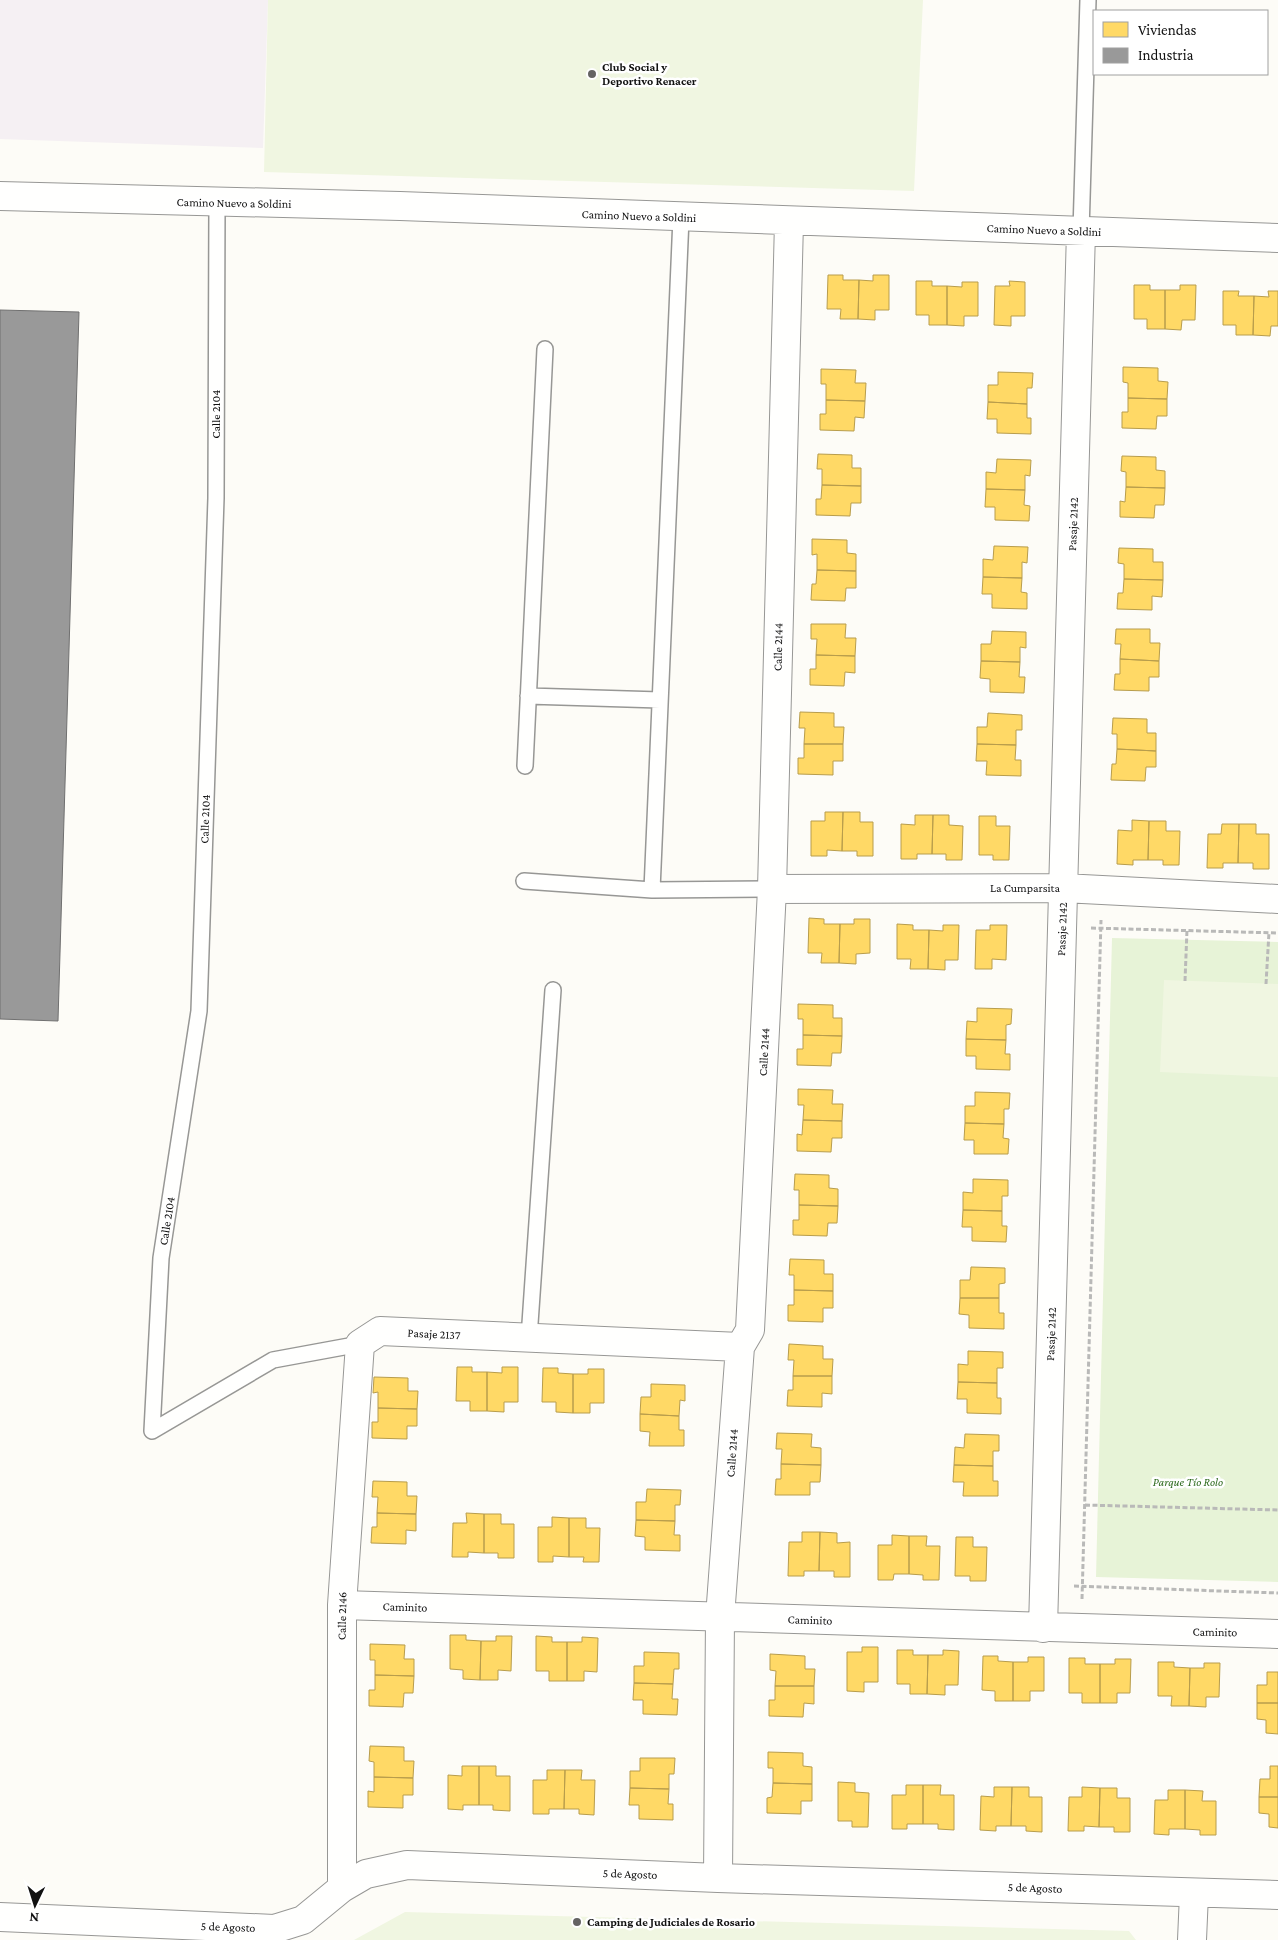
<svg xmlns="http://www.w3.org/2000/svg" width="1278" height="1940" viewBox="0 0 1278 1940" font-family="'Crimson Pro',serif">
<rect width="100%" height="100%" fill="#fdfcf7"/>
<path fill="#f5f0f3" d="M0,0H268L263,148L0,139Z"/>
<path fill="#e7f3d7" d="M1112,938L1278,942V1582L1096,1577Z"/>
<path fill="#f0f6e1" d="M268,0H923L914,191L264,172Z
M1164,980L1278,984V1077L1160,1072Z
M405,1912L1129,1931L1136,1940H354Z"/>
<path fill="#ffd966" stroke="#b89d4c" d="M828,275H843V280H859L858,319H840L841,309H827Z
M873,275H889V310H875V320L858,319L859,280L873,281Z
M916,281H932V286H947V325H929V315H916Z
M1009,281L1025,282V316H1011V326L994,325L995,286H1010Z
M962,282H978V316H964V326L947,325V286L962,287Z
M1134,285H1150V290H1165V329H1147V319H1134Z
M1180,285H1196L1195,320H1182L1181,330L1165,329V290H1180Z
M1223,291H1239L1238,296H1254L1253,335H1236V325H1223Z
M1268,291H1278V326H1271L1270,336L1253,335L1254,296L1269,297Z
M1123,367L1158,368V381L1168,382L1167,399L1128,398V383L1123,382Z
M821,369L856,370L855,383H866L865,401L826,400V384H821Z
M998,372L1033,373L1032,388H1027V404L988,402V385H998Z
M1128,398L1167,399V416H1157L1156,429L1122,428V412H1128Z
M826,400L865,401L864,418L855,417L854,431L820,430V414H826Z
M988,402L1027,404V418H1031V434L997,433V419H987Z
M818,454L852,455V468H861V486L822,485V469H817Z
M1122,456L1156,457V470L1165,471V488L1126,487V472L1121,471Z
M997,459L1031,460L1030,476L1025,475V490L986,489V472L996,473Z
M822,485L861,486V503H851L850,516L816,515V499H821Z
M1126,487L1165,488L1164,505H1155L1154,518L1120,517V501L1125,502Z
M986,489L1025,490L1024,505L1030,506L1029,521L995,520V507H985Z
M812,539L847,540V553L856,554V571L817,570V554L812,555Z
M994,546L1028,547L1027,563L1022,562V578L983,577V559L993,560Z
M1119,548L1153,549V562H1163V580L1124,579V564L1118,563Z
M817,570L856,571V588H846L845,601L811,600L812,584H816Z
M983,577L1022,578L1021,592L1027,593V609L992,608V594H982Z
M1124,579L1163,580L1162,597L1152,596V610L1117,609L1118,593H1123Z
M811,624H846L845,638H856L855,656L816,655L817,639H811Z
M1116,629H1150V643H1160L1159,661L1120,659L1121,644H1115Z
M992,631L1026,632V648L1020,647V662L981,661V644H991Z
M816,655L855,656V673L845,672L844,686L810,685V669H816Z
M1120,659L1159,661V677H1149V691L1114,690L1115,674H1120Z
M981,661L1020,662L1019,677H1025L1024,693L990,692V679L980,678Z
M800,712L834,713V727H844L843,744H804L805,728H799Z
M988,713L1022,715V730H1016V745L977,744V727H987Z
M1113,718L1147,719V733H1156V751L1117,749V734H1112Z
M804,744H843V761H833V775L798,774V758H804Z
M977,744L1016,745L1015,760H1021V776L986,775L987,761H976Z
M1117,749L1156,751V767H1146L1145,781L1111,780L1112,764H1116Z
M825,812H843L842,851L827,850V856H811V821H825Z
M843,812H860V822H873V856H857V851H842Z
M915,815H933L932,854H917V859H901V824L915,825Z
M933,815H949V825L963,826L962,860H946V854H932Z
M979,816H996V826H1010L1009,860H993V855H979Z
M1132,820L1149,821L1148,860H1133V865L1117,864L1118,830L1132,831Z
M1149,821H1166V831H1180L1179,865H1163V860H1148Z
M1222,824H1239L1238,863H1223V868H1207L1208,834H1221Z
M1239,824H1256V834H1269V869H1253V863H1238Z
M809,918L824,919V924H840L839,963H821L822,953H808Z
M854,919H870V953L856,954V964L839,963L840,924H854Z
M897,924L913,925V930H929L928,969H910L911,959H897Z
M943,925H959L958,960H945V970L928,969L929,930L943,931Z
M990,925H1007L1006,960L992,959V969H975L976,930H990Z
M798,1004L833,1005V1018H842V1036L803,1035V1019H798Z
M977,1008L1012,1009L1011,1024L1006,1025V1040L966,1039L967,1021L977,1022Z
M803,1035L842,1036L841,1053H832L831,1066L797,1065V1049H803Z
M966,1039L1006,1040L1005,1054H1010V1070L976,1069V1056H966Z
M798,1089L833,1090L832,1104H843L842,1121L803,1120L804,1105H798Z
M975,1092L1010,1093L1009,1109H1004V1124L965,1123V1106H975Z
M803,1120L842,1121V1138H832L831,1152L797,1151V1134L802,1135Z
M965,1123L1004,1124L1003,1138L1009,1139L1008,1154H974V1140H964Z
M795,1174L829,1175V1188L838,1189V1206L799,1205V1190H794Z
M973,1179L1008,1180V1196H1002V1211L963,1210V1192L973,1193Z
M799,1205L838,1206L837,1223H828L827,1236L793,1235V1220H799Z
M963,1210L1002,1211V1226H1007L1006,1242L972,1241V1227H962Z
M790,1259L824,1260V1274H833V1291L794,1290V1275H789Z
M971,1267L1005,1268V1283L999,1284V1298H960V1280H970Z
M794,1290L833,1291V1308H823V1322L788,1321V1305H794Z
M960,1298H999V1313H1004V1329L969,1328V1315L959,1314Z
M789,1344L823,1346V1359H833L832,1376H793L794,1360H788Z
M968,1351L1003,1352V1368H997V1383L958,1382V1364L968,1365Z
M457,1367H472V1372H487V1411H470V1401H456Z
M502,1367H518V1402H504V1412L487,1411V1372L502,1373Z
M543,1368H558V1373L573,1374V1413L556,1412V1402H542Z
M588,1369H604V1403H590V1413H573V1374H588Z
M793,1376H832V1394L822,1393V1407L787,1406L788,1390H793Z
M374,1377L408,1378V1391H418L417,1409L378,1408V1392L373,1393Z
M958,1382L997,1383V1398H1001V1414L967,1413V1399H957Z
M651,1384L685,1385V1401L680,1400L679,1416L640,1414L641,1397H651Z
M378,1408L417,1409V1426H407V1439L372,1438V1422H378Z
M640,1414L679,1416V1430H684V1446H649L650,1432L640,1431Z
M777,1433L812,1434L811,1447L821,1448V1465L781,1464L782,1449H776Z
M965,1434L999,1435V1451H993V1466L954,1465L955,1447L964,1448Z
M781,1464L821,1465L820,1482H810V1495H775L776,1479H781Z
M954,1465L993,1466V1481H998V1496H963L964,1482H953Z
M373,1481L407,1482V1496H417L416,1514L377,1513L378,1497H372Z
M647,1489L681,1490L680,1505H675V1521L636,1520V1502H646Z
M377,1513L416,1514V1531L406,1530V1544L371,1543L372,1527H377Z
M466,1513L484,1514V1553L468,1552V1557H452L453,1523H467Z
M484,1514H501V1524H514V1558H498V1553H484Z
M552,1517L569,1518V1557L553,1556V1562H538V1527H552Z
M569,1518H586V1528H600L599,1562H583L584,1557H569Z
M636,1520L675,1521L674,1535H680V1551L645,1550V1537L635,1536Z
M802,1532H820L819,1571H804V1576H788L789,1542H802Z
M820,1532L837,1533V1543L850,1542V1577H834V1571H819Z
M892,1535L909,1536V1574H894L893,1580H878V1545H892Z
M909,1536H927L926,1546H940L939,1580H923V1575L909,1574Z
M956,1537H973V1547H987L986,1581H970V1576H955Z
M450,1635H466V1640L481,1641L480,1680L463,1679V1670L450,1669Z
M496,1636H512L511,1671L498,1670V1680H480L481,1641H496Z
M536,1636L552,1637V1642H567V1681H549V1671H536Z
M582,1637L598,1638L597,1672L584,1671V1681H567V1642H582Z
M370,1644L405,1645L404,1659H414V1676L375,1675V1660H370Z
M862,1647H878V1682H864V1692L847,1691V1652H862Z
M897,1650H913V1655H928L927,1694H910V1684H897Z
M943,1650L959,1651L958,1685H945V1695L927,1694L928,1655H943Z
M644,1652L679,1653V1669H674L673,1684L634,1683V1666H644Z
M770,1654L805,1656V1669H815L814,1686H775L776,1671L770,1670Z
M983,1656H998V1661L1013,1662V1701H995V1691L982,1690Z
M1028,1657H1044V1691H1030V1701H1013V1662H1028Z
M1069,1658H1085V1664H1100V1703H1082V1693H1069Z
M1115,1659H1131L1130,1693H1117V1703H1100V1664H1115Z
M1158,1662H1174V1667L1190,1668L1189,1706H1171L1172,1696H1158Z
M1204,1663H1220L1219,1697H1206V1707L1189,1706L1190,1668H1204Z
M1267,1672H1278V1703H1257V1685H1267Z
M375,1675L414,1676L413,1693H404L403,1707L369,1706V1690H375Z
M634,1683L673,1684L672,1699H678L677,1715L643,1714V1700H633Z
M775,1686H814V1704L804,1703L803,1717L769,1716V1700H775Z
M1257,1703H1278V1734L1266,1733V1720L1257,1719Z
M370,1746L404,1747V1761H414L413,1778L374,1777V1762L369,1761Z
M768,1752L803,1753V1766L812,1767V1784L773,1783V1768H768Z
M640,1758H675L674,1774H669V1789L630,1788V1771H640Z
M462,1766H479V1805H463V1810L448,1809V1775L462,1776Z
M479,1766H496V1776H510V1811L493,1810V1805H479Z
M1270,1766H1278V1797H1259L1260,1779H1270Z
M547,1770H565L564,1809H549V1814H533V1780H547Z
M565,1770H582L581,1780H595L594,1815L579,1814V1809H564Z
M374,1777L413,1778V1795H403V1808L368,1807V1791L374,1792Z
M838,1782L855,1783V1792L869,1793L868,1827H852V1821H838Z
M773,1783L812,1784V1801H801V1814L767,1813V1798L772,1797Z
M906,1785H923V1824H907V1829H892V1795H906Z
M923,1785H941L940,1795H954V1830L938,1829V1824H923Z
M994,1787H1012L1011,1826H996V1831L980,1830L981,1796L994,1797Z
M1012,1787H1029V1797H1042V1832L1026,1831V1826H1011Z
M1082,1787L1100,1788L1099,1827L1084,1826V1831H1068L1069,1797H1082Z
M630,1788L669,1789L668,1804H673V1820L639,1819V1805H629Z
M1100,1788H1117V1798H1130V1832H1114V1827H1099Z
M1168,1790H1185V1829H1169V1835L1154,1834L1155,1800H1168Z
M1185,1790L1203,1791L1202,1801H1216V1835H1200V1830L1185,1829Z
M1259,1797H1278V1828L1269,1827V1814L1259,1813Z"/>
<path fill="#999" stroke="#707070" d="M0,310L79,312L58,1021L0,1019Z"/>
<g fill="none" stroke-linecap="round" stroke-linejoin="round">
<g stroke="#979795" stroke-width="18">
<path id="service" d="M1081,231L1088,0
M528,696L660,700
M525,766L545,349
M524,881L652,890L772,889
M652,890L681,218
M529,1338L553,990
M152,1431L161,1258L199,1011L216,498L217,203
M152,1431L273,1360L360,1344"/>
</g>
<g stroke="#979795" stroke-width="30">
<path id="minor" d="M0,196L400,206L1278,238
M772,889L1063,888L1278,899
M342,1605L1278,1634
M1043,1628L1081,231
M718,1878L720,1617L740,1347L750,1330L772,889L789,222
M342,1888V1605L360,1344L380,1331L740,1347
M0,1917L274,1929L303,1920L342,1888L366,1874L407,1865L718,1878L1278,1895
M1192,1940L1194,1894"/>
</g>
<path stroke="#b9b9b8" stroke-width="3" stroke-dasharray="5 2.5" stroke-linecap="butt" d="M1091,928L1278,933
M1185,981L1187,930
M1266,984L1269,932
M1085,1505L1278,1510
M1074,1586L1278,1593
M1082,1599L1101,920"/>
<use href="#service" stroke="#fffffe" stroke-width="15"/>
<use href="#minor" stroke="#fffffe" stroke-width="28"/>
</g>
<g fill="#646362" stroke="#fff" stroke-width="2">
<circle cx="592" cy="74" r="5"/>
<circle cx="577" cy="1922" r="5"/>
</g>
<g text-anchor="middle" stroke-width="5" stroke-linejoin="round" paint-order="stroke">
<g font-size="12" font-weight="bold" fill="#111" stroke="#fff" text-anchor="start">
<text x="602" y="71">Club Social y<tspan x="602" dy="14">Deportivo Renacer</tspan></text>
<text x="587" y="1926">Camping de Judiciales de Rosario</text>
</g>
<g font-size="12" fill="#111" stroke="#fff">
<text transform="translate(234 203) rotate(1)" y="4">Camino Nuevo a Soldini</text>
<text transform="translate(639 216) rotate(2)" y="4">Camino Nuevo a Soldini</text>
<text transform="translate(1044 230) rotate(2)" y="4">Camino Nuevo a Soldini</text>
<text transform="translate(216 414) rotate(-90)" y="4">Calle 2104</text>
<text transform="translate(1073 524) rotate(-88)" y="4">Pasaje 2142</text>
<text transform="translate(778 647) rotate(-89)" y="4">Calle 2144</text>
<text transform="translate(205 819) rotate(-88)" y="4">Calle 2104</text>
<text x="1025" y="892">La Cumparsita</text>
<text transform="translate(1062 929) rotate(-88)" y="4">Pasaje 2142</text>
<text transform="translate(764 1052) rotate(-87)" y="4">Calle 2144</text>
<text transform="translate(167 1221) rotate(-81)" y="4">Calle 2104</text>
<text transform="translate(434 1334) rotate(3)" y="4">Pasaje 2137</text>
<text transform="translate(1051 1334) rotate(-88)" y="4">Pasaje 2142</text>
<text transform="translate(732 1453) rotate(-86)" y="4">Calle 2144</text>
<text transform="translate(405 1607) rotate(2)" y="4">Caminito</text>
<text transform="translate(342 1616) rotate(-89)" y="4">Calle 2146</text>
<text transform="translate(810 1620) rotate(2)" y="4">Caminito</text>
<text transform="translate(1215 1632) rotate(1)" y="4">Caminito</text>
<text transform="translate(630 1874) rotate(2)" y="4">5 de Agosto</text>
<text transform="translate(1035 1888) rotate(2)" y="4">5 de Agosto</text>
<text transform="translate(228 1927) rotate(2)" y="4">5 de Agosto</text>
</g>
<g font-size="12" font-style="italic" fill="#2f6b1f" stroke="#fff">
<text x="1188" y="1486">Parque Tío Rolo</text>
</g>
</g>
<rect x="1093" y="10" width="175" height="65" fill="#ffffff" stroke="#a0a0a0"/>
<rect x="1103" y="22" width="25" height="15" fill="#ffd966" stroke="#a0a0a0"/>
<text x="1138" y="35" font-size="15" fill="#111111">Viviendas</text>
<rect x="1103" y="48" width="25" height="15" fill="#999999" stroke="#a0a0a0"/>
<text x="1138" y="60" font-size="15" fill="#111111">Industria</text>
<g transform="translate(35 1905) rotate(184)" stroke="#ffffff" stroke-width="4" paint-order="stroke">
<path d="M0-4L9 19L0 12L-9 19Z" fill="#111111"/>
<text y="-8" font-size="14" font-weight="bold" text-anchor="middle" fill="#111111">N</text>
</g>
</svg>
